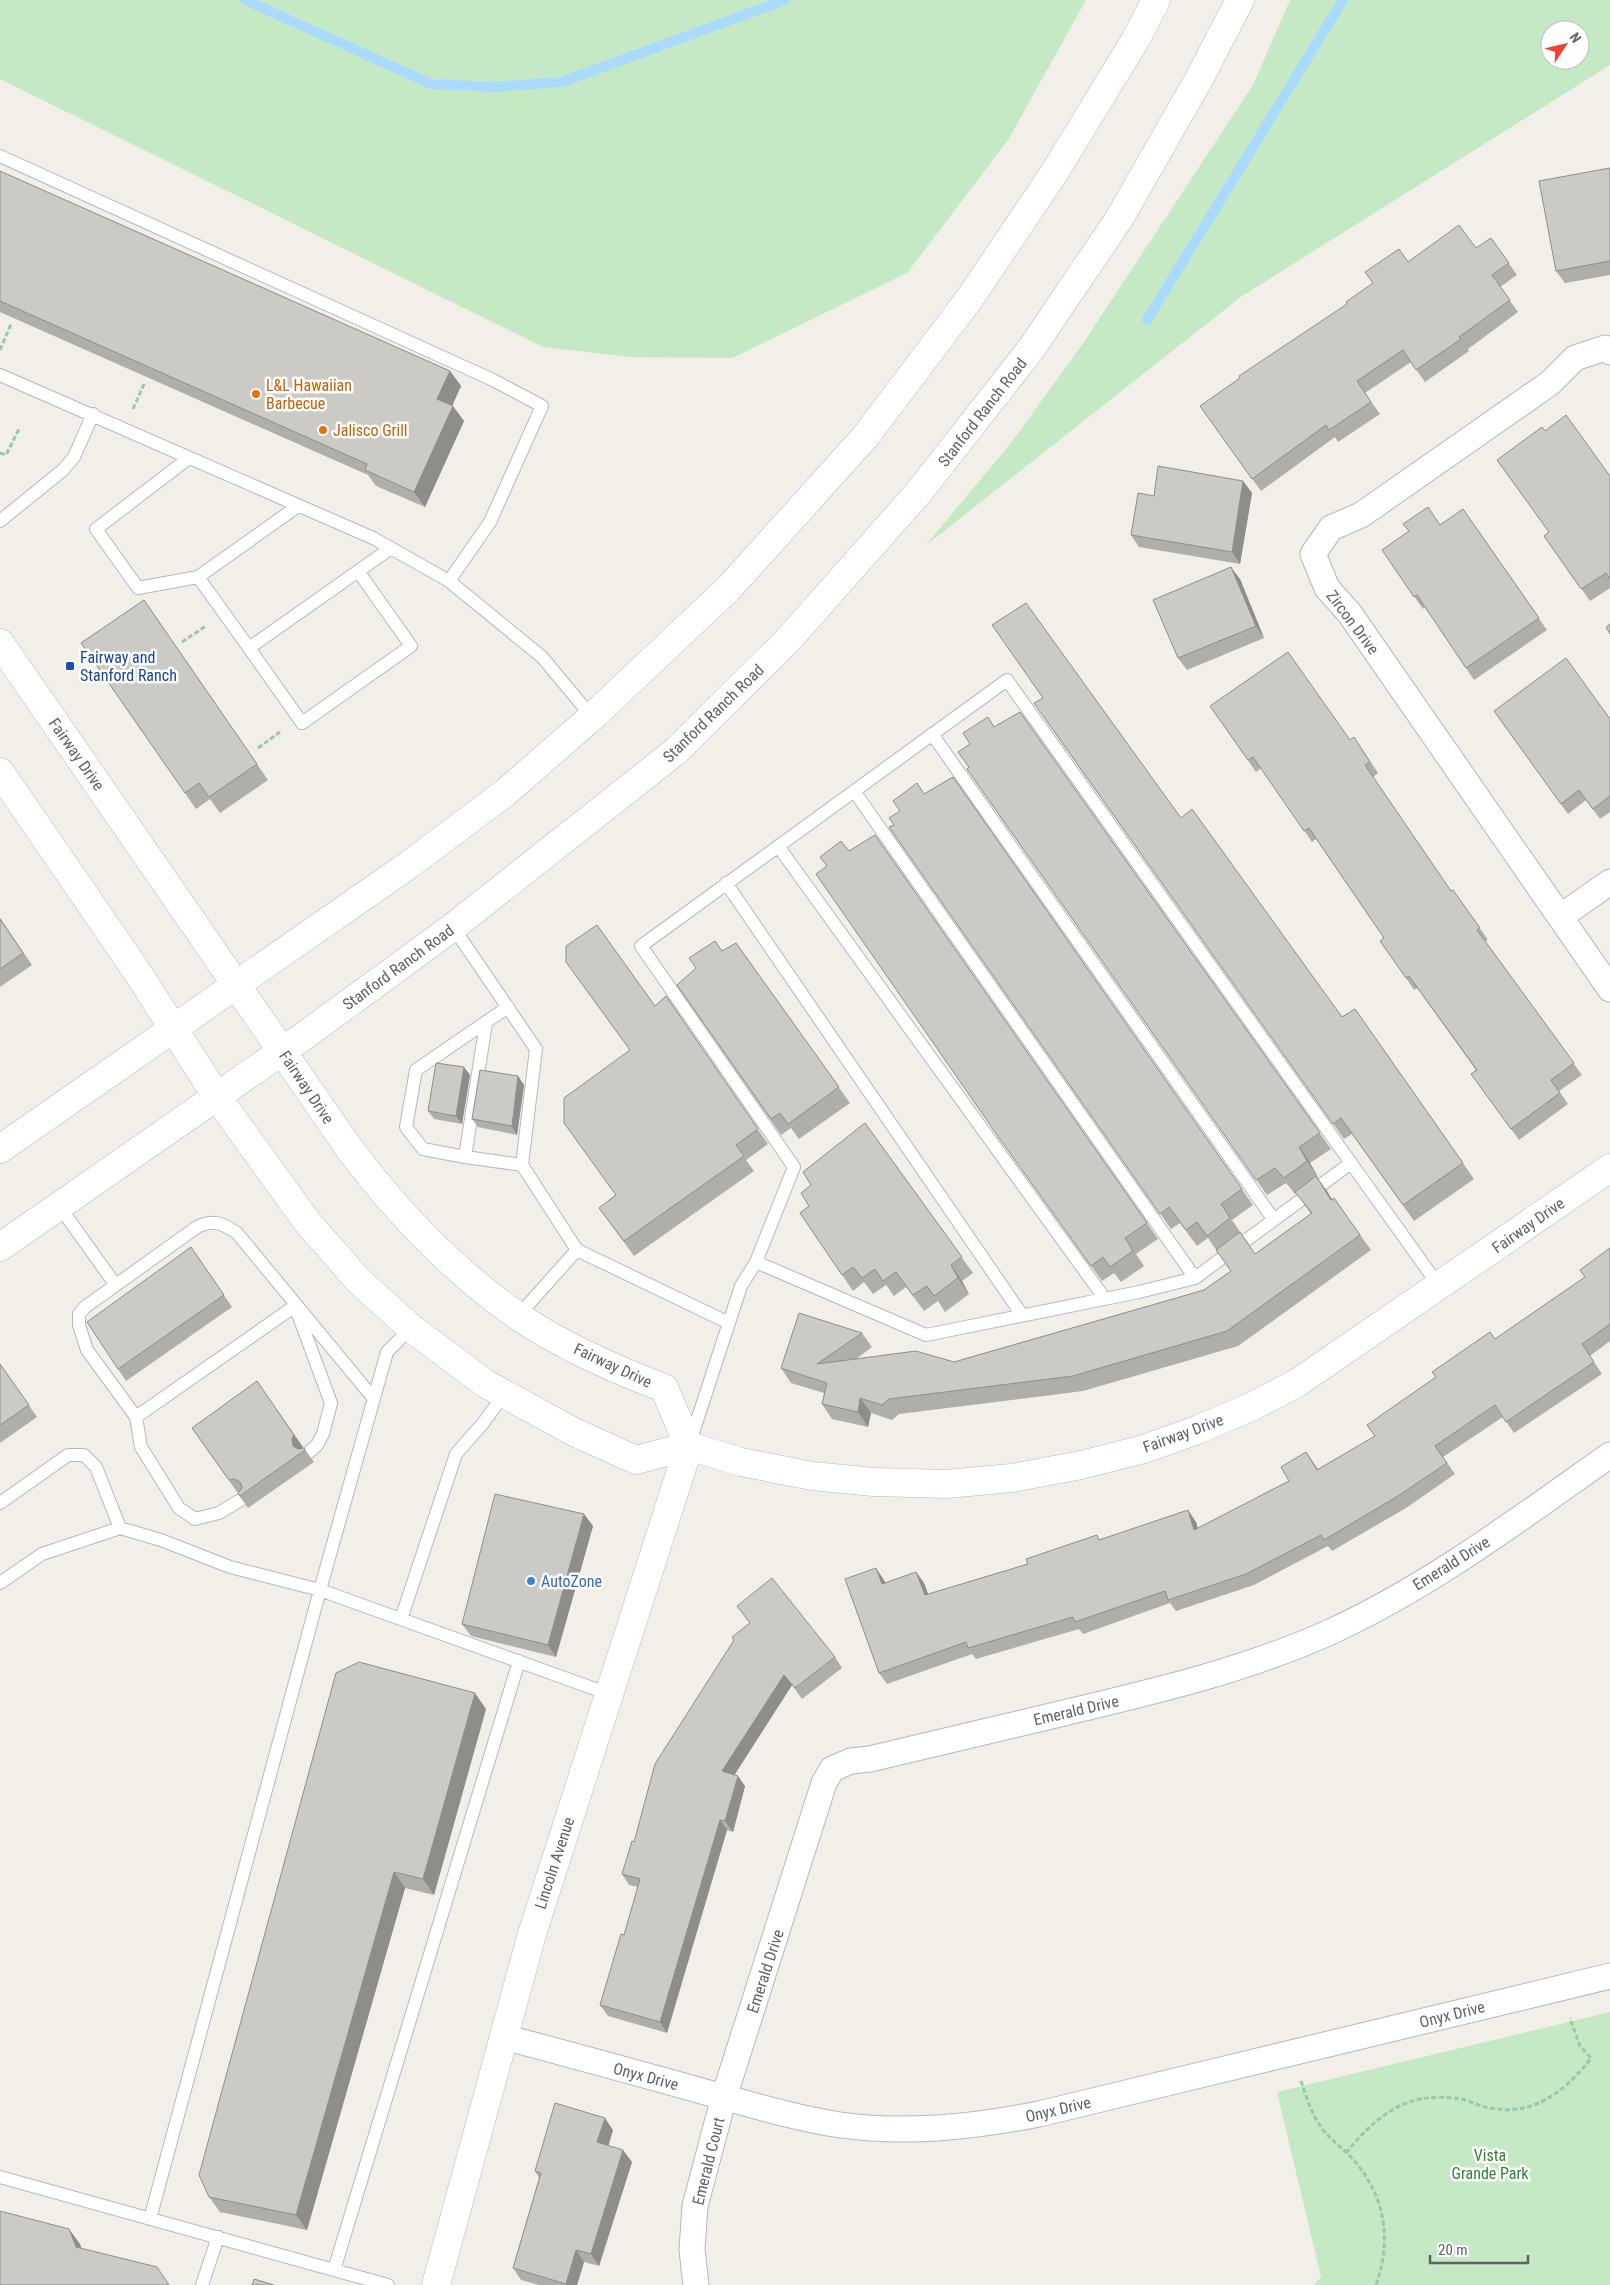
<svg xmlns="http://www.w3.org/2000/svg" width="1610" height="2285" viewBox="0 0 1610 2285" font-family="'Roboto Condensed',sans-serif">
<rect width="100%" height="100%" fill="#f1efe8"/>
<path fill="#c5e8c5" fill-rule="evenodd" d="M0,0H1086L1008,140L907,273L732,358L630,357L543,347L0,79Z
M1290,0H1610V65L1242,296L925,546L1011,443L1084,342L1253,85ZM1550,30H1580V60H1550Z
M1610,2012V2285H1314L1321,2277L1277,2092Z"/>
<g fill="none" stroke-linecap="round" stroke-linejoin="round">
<path stroke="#aadaff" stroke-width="10" d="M245,0L431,84L495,87L562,82L785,0
M1147,320L1343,0"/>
<g stroke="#b5b8bc" stroke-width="14">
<path id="lane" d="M0,156L493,380L542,406L490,522L449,581
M0,375L373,538L449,581L542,657L592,717
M189,458L96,529L138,588L198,577L298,506
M0,521L63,470L74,457L93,414
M198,577L249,648L391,548
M249,648L302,723L411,646L358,571
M932,734L1274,1220
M854,791L1195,1278
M778,846L1105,1299
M726,883L1022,1315
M453,927L536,1049L522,1165L577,1250L729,1323
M508,1007L416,1070L406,1127L423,1149L465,1157L522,1165
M465,1157L486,1023
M59,1206L115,1284
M756,1262L794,1167L641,946L1007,680L1351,1163
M518,1316L577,1250
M136,1417L295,1306L331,1403L323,1434L317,1445L308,1453
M690,1442L741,1286L756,1262L926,1335L1139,1292L1195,1278L1351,1163L1439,1286
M242,1499L219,1513L195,1519L179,1508L141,1447L136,1417L87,1350L79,1325V1314L85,1307L197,1227C213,1219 222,1223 237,1233L374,1399
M0,1503L68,1455H84L96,1467L120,1528
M0,1583L42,1554L120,1528L161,1540L230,1567L320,1590L387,1352L411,1328
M401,1619L456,1454L484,1422L504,1394
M0,2177L388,2285
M150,2219L320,1590L609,1694
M334,2270L519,1661
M202,2285L218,2237"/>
</g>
<g stroke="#b5b8bc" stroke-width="27">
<path id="street" d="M1610,352L1605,348L1575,358L1550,383L1361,515L1331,528L1313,554L1327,588L1350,614L1610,989
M1560,917L1610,882
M504,2037C571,2055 638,2073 705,2092C749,2104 794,2118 840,2125C908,2134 973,2127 1039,2114L1610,1976
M696,2285L692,2250L695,2206L724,2097L824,1783L832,1769L851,1761L870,1759C936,1743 1002,1728 1068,1712C1156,1691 1245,1670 1328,1633C1429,1587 1519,1519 1610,1455"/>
</g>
<g stroke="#b6babf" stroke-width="29">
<path id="secondary" d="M0,643L351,1151C398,1213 453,1271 518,1316C562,1346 614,1369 664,1388L689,1446
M0,772L138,973L217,1097L308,1223L359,1281L411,1328L486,1384L574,1432L636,1460L689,1446L741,1462L812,1476L874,1482L946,1484L1012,1478L1081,1465L1144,1449L1197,1430L1251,1407L1297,1383L1610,1168
M0,1149L410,864L506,792L592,717L728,589L865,437L970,298L1054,173L1136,39L1156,0
M0,1247L304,1036L453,927L676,751L787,641L919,492L1031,349L1119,219L1199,79L1240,0
M436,2285L532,1934L689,1446"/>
</g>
<path stroke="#9cc7a9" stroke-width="3" stroke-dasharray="5 2.5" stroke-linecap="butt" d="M0,350L11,324
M133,409L145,382
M0,453L6,455L20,427
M182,642L206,626
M258,748L280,732
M1301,2081C1306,2096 1311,2113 1321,2127C1329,2139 1341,2146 1351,2157C1384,2193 1393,2238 1376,2285
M1346,2153C1367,2127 1392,2102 1427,2098C1438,2097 1451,2097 1461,2099C1471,2101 1480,2107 1491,2108C1533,2117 1567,2090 1591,2058L1580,2046L1570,2018"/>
<use href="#lane" stroke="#fff" stroke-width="12"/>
<use href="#street" stroke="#fff" stroke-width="25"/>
<use href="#secondary" stroke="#fff" stroke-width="28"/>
</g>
<path fill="#afaea9" d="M1610,168V275L1565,283L1556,271Z
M0,171L450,371L461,386L452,406L464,421L425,507L376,486L368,475L0,312Z
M1491,238L1517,275L1500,287L1518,312L1468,349L1469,351L1425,382L1411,362L1365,393L1380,414L1338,442L1335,437L1261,491L1200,406L1409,262L1476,248Z
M1545,431L1610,476V588L1590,601L1544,536L1549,532Z
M1243,481L1252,493L1240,564L1139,547L1131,535L1154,496Z
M1463,509L1547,630L1474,680L1425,607L1423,609L1382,550L1441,525Z
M1240,579L1264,638L1187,670L1178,658Z
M144,600L268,780L220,813L210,799L196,809L81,643Z
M1210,706L1350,740L1362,749L1378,773L1373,777L1451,891L1453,890L1488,940L1485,941L1582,1075L1559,1091L1568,1104L1519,1140L1471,1074L1476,1070L1417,988L1414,990L1406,978L1384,938L1316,839L1312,842L1261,768L1256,772Z
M1494,711L1610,719V812L1600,819L1586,800L1568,814Z
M1020,712L1331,1149L1310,1163L1318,1177L1317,1178L1332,1199L1334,1198L1371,1250L1238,1346L1083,1391L899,1414L892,1420L871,1413L868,1427L832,1419L822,1404L824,1393L791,1383L781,1368L862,1333L872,1347L856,1359L954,1362L1204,1290L1231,1271L1208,1238L1197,1246L1180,1223L1171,1229L889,827L894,825L924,794L953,777L1253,1205L1232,1220L1255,1254L1311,1214L1296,1193L1295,1194L1286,1183L1267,1195L967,769L969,767L994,727Z
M1045,719L1181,818L1342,1017L1355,1009L1474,1179L1414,1221L1352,1134L1344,1139Z
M875,835L1158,1239L1136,1254L1144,1266L1121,1282L1114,1273L1102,1281L1013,1157L849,851Z
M0,918L32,965L0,987Z
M736,943L850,1103L799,1139L791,1128L781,1135L677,985L722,951Z
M666,996L768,1144L746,1160L754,1171L634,1256L599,1208L615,1195L629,1050L655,1006Z
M470,1075L462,1124L434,1119L428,1111Z
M518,1076L524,1085L517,1135L478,1127L472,1119Z
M865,1123L973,1273L962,1281L969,1294L945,1312L938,1301L924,1311L906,1287L894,1296L886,1285L873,1294L864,1282L853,1291L800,1213L809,1206L811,1185Z
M191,1247L232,1307L126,1381L118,1369Z
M1610,1248V1341L1590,1356L1602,1374L1514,1433L1503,1417L1443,1457L1455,1474L1406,1508L1332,1551L1328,1546L1254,1585L1176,1611L1170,1603L1083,1634L1079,1629L976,1659L972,1654L887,1684L879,1673L884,1580L885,1583L916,1572L924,1583L928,1594L1028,1564L1100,1539L1196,1522L1198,1529L1289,1481L1306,1452L1318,1469L1375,1436L1495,1339L1585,1277Z
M0,1364L37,1417L0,1443Z
M257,1381L303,1447L302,1448H304L314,1462L248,1508L238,1494L239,1492H237L192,1428Z
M584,1514L593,1526L556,1657L471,1636L462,1624Z
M737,1606L835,1657L842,1668L802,1699L792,1685L734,1775L745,1786L733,1832L727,1830L667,2033L608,2016L600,2005L624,1935L638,1887L629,1885L622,1874L634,1842L750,1623Z
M486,1709L434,1895L405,1888L307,2230L220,2212L209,2197Z
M613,2130L608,2145L632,2162L599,2266L584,2262L577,2285H539L521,2280L513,2268L539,2178L535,2171Z"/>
<path fill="#8f8d8a" d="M450,371L461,386L448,415L437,399Z
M453,406L464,421L425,507L414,492Z
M1243,481L1252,493L1240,564L1232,552Z
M1231,567L1240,579L1264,638L1256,626Z
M464,1067L470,1075L462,1124L456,1116Z
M518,1076L524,1085L517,1135L512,1126Z
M1299,1147L1310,1163L1318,1177L1307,1161Z
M1316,1176L1327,1191L1341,1215L1331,1200Z
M951,1265L962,1281L969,1294L958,1278Z
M860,1398L871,1413L868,1427L858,1412Z
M294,1435L303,1447L300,1451L293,1446L292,1439Z
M1306,1452L1314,1464L1325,1481L1317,1470Z
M1188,1510L1196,1522L1202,1542L1194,1530Z
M584,1514L593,1526L556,1657L548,1645Z
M876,1568L884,1580L890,1596L882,1584Z
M916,1572L924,1583L933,1607L925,1595Z
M784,1675L792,1685L730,1782L722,1771Z
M475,1693L486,1709L434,1895L423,1879Z
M738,1776L745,1786L733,1832L725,1821Z
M720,1820L727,1830L667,2033L660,2022Z
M394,1872L405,1888L307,2230L296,2215Z
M605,2118L613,2130L606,2154L597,2142Z
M623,2150L632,2162L599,2266L591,2254Z
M69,2229L80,2244L87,2263L76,2247Z
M576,2250L584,2262L577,2285H567L566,2284Z"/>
<path fill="#cccac5" stroke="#8f8d8a" d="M1610,168V261L1556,271L1539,181Z
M0,171L450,371L437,399L453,406L414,492L365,470L367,464L0,301Z
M1459,225L1476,248L1491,238L1509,263L1492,275L1510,300L1459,337L1461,339L1416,370L1403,350L1357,381L1371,402L1329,430L1326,425L1252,479L1200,406L1240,378L1239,376L1347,304L1346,302L1373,283L1365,272L1399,249L1408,262Z
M1566,415L1610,476V579L1606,573L1581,589L1544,536L1549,532L1497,460L1542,427L1545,431Z
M1158,466L1243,481L1232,552L1131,535L1138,493L1154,496Z
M1428,507L1440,525L1463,509L1539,618L1466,668L1417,595L1414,597L1382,550L1409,531L1403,524Z
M1231,567L1256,626L1178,658L1153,600Z
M144,600L257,764L209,797L199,783L185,793L81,643Z
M1026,603L1181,818L1192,809L1342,1017L1355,1009L1463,1163L1403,1205L1341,1118L1333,1124L1034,703L1043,698L992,625Z
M1610,624V634L1606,627Z
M1288,652L1350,740L1354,737L1370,762L1365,765L1451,891L1453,890L1480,928L1477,930L1574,1063L1551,1080L1560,1093L1511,1129L1471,1074L1477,1070L1409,976L1406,978L1380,941L1384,938L1309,828L1304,831L1253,757L1248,760L1210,706Z
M1566,658L1610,719V796L1593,809L1579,790L1561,804L1494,711Z
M1020,712L1320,1133L1299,1147L1307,1161L1284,1178L1275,1168L1256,1180L967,769L969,767L958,752L970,744L963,733L988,717L994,727Z
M953,777L1242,1189L1221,1204L1230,1218L1207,1236L1197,1222L1186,1230L1169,1207L1160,1214L889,827L894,825L889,818L900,811L893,801L917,783L924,794Z
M875,835L1147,1223L1125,1238L1133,1251L1110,1267L1103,1257L1091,1266L1002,1142L816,874L827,866L820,857L841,841L849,851Z
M0,919L23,953L0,969Z
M597,925L655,1006L666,996L758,1129L736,1145L744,1156L624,1241L599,1208L616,1195L564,1123V1098L630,1050L566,962V946Z
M715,941L722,951L736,943L839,1087L788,1124L780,1113L771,1119L677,985L696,968L689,958Z
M436,1063L464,1067L456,1116L428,1111Z
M480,1070L518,1076L512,1126L472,1119Z
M865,1123L962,1257L951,1265L958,1278L934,1296L927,1286L913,1295L896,1272L883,1281L875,1269L862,1278L853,1267L842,1275L800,1213L809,1206L801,1193L811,1185L803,1172Z
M1316,1176L1331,1200L1334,1198L1360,1235L1227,1331L1073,1376L889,1399L882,1405L860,1398L858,1412L822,1404L827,1383L781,1368L799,1313L862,1333L817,1364L916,1351L954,1362L1204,1290L1231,1271L1216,1250L1240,1232L1255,1254L1312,1213L1295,1192Z
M191,1247L224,1295L118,1369L87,1322Z
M1610,1248V1324L1582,1344L1594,1362L1506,1422L1495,1405L1435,1446L1447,1463L1398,1496L1324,1540L1321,1535L1246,1574L1168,1600L1165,1591L1075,1622L1073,1617L968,1648L966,1642L879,1673L845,1579L876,1568L882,1584L916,1572L925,1595L1028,1564L1026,1559L1097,1535L1099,1540L1188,1510L1194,1530L1289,1481L1281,1467L1306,1452L1317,1470L1375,1436L1367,1425L1436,1377L1432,1372L1490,1332L1495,1339L1585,1277L1580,1270Z
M0,1364L29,1405L0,1425Z
M257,1381L294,1435L292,1439L293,1446L298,1449L304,1448L305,1450L240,1496L238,1494L242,1487L240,1482L234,1479L229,1480L192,1428Z
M495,1494L584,1514L548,1645L462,1624Z
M772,1578L835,1657L795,1688L784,1675L722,1771L738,1776L725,1821L720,1820L660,2022L600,2005L621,1934L624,1935L640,1879L622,1874L632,1841L634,1842L655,1764L734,1640L732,1637L750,1623L737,1606Z
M359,1662L475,1693L423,1879L394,1872L296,2215L209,2197L199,2175L336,1673Z
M555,2103L605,2118L597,2142L623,2150L591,2254L576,2250L566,2284L513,2268L541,2173L535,2171Z
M0,2211L69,2229L76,2247L157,2267L169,2285H0Z
M254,2279L274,2285H252Z"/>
<g fill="#e8710a" stroke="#fff" stroke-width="2">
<circle cx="256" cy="394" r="5"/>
<circle cx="323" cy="430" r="5"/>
</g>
<rect fill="#1a4fb4" stroke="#fff" stroke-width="2" x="65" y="661" width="10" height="10" rx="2.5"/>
<circle fill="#3f7fe0" stroke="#fff" stroke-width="2" cx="531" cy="1581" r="5"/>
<g text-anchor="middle" stroke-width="5" stroke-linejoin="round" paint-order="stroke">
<g font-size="16" fill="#c56008" stroke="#fff" text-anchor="start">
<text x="266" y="391">L&amp;L Hawaiian<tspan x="266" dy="18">Barbecue</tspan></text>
<text x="333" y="436">Jalisco Grill</text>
</g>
<g font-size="16" fill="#5f6368" stroke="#fff">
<text transform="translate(982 412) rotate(-52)" y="6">Stanford Ranch Road</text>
<text transform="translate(1353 622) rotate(53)" y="6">Zircon Drive</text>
<text transform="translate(713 713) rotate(-44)" y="6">Stanford Ranch Road</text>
<text transform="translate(77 754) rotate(55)" y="6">Fairway Drive</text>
<text transform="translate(398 967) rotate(-36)" y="6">Stanford Ranch Road</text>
<text transform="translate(307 1087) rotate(56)" y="6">Fairway Drive</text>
<text transform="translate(1528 1225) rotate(-35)" y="6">Fairway Drive</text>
<text transform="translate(613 1365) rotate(25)" y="6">Fairway Drive</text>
<text transform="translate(1183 1433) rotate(-20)" y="6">Fairway Drive</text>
<text transform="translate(1451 1563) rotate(-32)" y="6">Emerald Drive</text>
<text transform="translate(1076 1710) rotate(-13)" y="6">Emerald Drive</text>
<text transform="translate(554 1863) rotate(-72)" y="6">Lincoln Avenue</text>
<text transform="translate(765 1971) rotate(-72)" y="6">Emerald Drive</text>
<text transform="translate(1452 2014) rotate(-14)" y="6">Onyx Drive</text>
<text transform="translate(646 2076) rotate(15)" y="6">Onyx Drive</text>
<text transform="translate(1058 2109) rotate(-13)" y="6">Onyx Drive</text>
<text transform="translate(708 2161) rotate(-76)" y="6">Emerald Court</text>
</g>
<g font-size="16" fill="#164399" stroke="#fff" text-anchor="start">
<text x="80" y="663">Fairway and<tspan x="80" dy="18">Stanford Ranch</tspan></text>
</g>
<g font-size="16" fill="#366cbe" stroke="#fff" text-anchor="start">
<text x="541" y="1587">AutoZone</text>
</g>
<g font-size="16" fill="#348238" stroke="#fff">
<text x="1490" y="2161">Vista<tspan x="1490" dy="18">Grande Park</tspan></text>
</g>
</g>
<g transform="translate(1565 45) rotate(55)"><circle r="24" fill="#ffffff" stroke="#bfc1c3"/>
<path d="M0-4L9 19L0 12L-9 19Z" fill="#ea4335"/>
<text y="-8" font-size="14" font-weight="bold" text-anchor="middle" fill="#5f6368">N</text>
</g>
<path d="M1430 2255v8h98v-8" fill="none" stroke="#5f6368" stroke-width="2.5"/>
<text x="1438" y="2255" font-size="15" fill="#5f6368" stroke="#ffffff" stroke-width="4" paint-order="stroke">20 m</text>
</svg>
